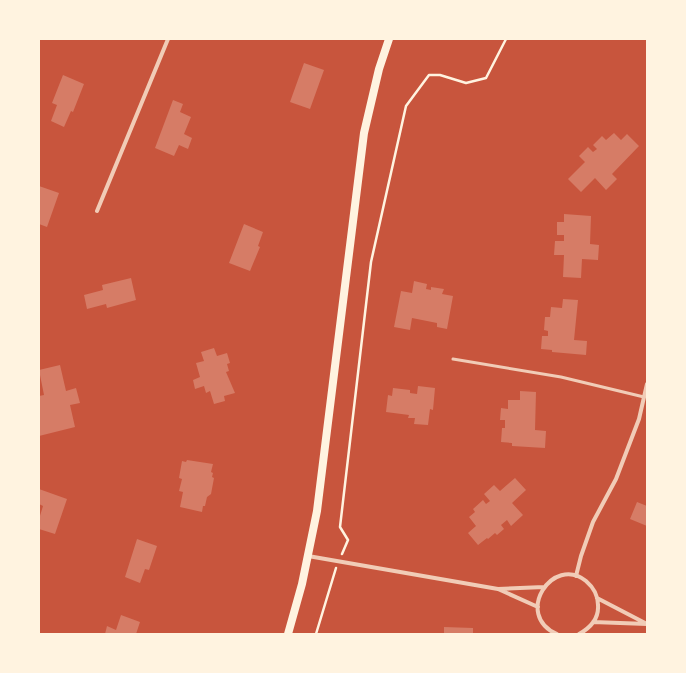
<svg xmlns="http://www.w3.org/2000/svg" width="686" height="673" viewBox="0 0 686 673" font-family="Helvetica,sans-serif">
<rect width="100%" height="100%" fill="#c8553d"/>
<path fill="#d67c66" d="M304,63L324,70L310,109L290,102Z
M63,75L84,84L73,112L71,111L64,127L51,121L57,105L52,103Z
M173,100L183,104L180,112L191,117L184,134L192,138L188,149L179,145L174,156L155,148Z
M614,133L621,140L627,134L639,146L612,174L617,179L606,190L595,178L581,192L568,179L585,162L579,156L588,147L593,152L597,149L593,145L602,136L606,140Z
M39,186L59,193L47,227L39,224Z
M564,214L591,216L590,244L599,245L598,260L582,259L581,278L563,277L564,255H554L555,241H564V235H557V222H564Z
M244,224L263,232L258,246L260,247L250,271L229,263Z
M131,278L136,300L107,308L106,304L87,309L84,295L103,290L102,285Z
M414,281L427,284L426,289L431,290V287L444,289L442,294L453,296L447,329L437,327V323L412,318L410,330L394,327L401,291L412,293Z
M563,299L578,300L574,340L587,341L586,355L552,352V350L541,349L542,336H548V331L544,330L545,317H550L551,307L562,308Z
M214,348L217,356L227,353L230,363L227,364L229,371L226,372L235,393L224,396L225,401L214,404L210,391L206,393L204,386L195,389L193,380L200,377L196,363L204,361L201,352Z
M60,365L66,391L76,388L80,403L70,405L75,427L39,436V396L44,395L39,370Z
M418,386L435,388L433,410L430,409L428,425L414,424L415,418H408L409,415L386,412L388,395L392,396L393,388L410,390V393L417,394Z
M520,391L536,392L535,430L546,431L545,448L512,446V443L501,442L502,428H505V420H500L501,408L508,409V400H520Z
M187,460L213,464L211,472L213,473L212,477L214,478L211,494L207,497L205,506H203L202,512L180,507L183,492L179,491L182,479L179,478L182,461L186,462Z
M515,478L526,490L512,503L523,515L511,526L507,520L501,525L504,529L497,535L495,533L488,539L487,538L478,545L468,533L476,526L469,517L475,512L473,509L483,500L486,504L490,501L484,494L494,485L500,491Z
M39,489L67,499L55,534L39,529V519L43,506L39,504Z
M637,502L647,506V526L630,519Z
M137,539L157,546L149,570L145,569L140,583L125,577Z
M121,615L140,622L136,634H105L107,626L116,630Z
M444,627L473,628V634H444Z"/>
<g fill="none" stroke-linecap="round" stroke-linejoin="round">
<path stroke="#fff3e0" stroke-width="2.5" d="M342,554L348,540L340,527L371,262L406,106L429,75H440L466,83L486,78L506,39
M316,634L336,568"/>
<path stroke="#f1ccb7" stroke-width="3" d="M453,359L561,377L644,397"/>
<path stroke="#f1ccb7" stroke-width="4" d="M97,211L168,39
M308,556L498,589
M576,576L581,556L593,522L616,479L639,419L647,384
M538,607L498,589L544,587
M593,622L647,624L597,598
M557,634C513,615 553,554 586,581C593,587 598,596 598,605C599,619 590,628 579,634"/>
<path stroke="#fff3e0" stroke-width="8" d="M288,634L302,584L317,511L364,133L379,69L389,39"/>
</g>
<rect width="686" height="673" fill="none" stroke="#fff3e0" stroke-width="80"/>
</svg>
